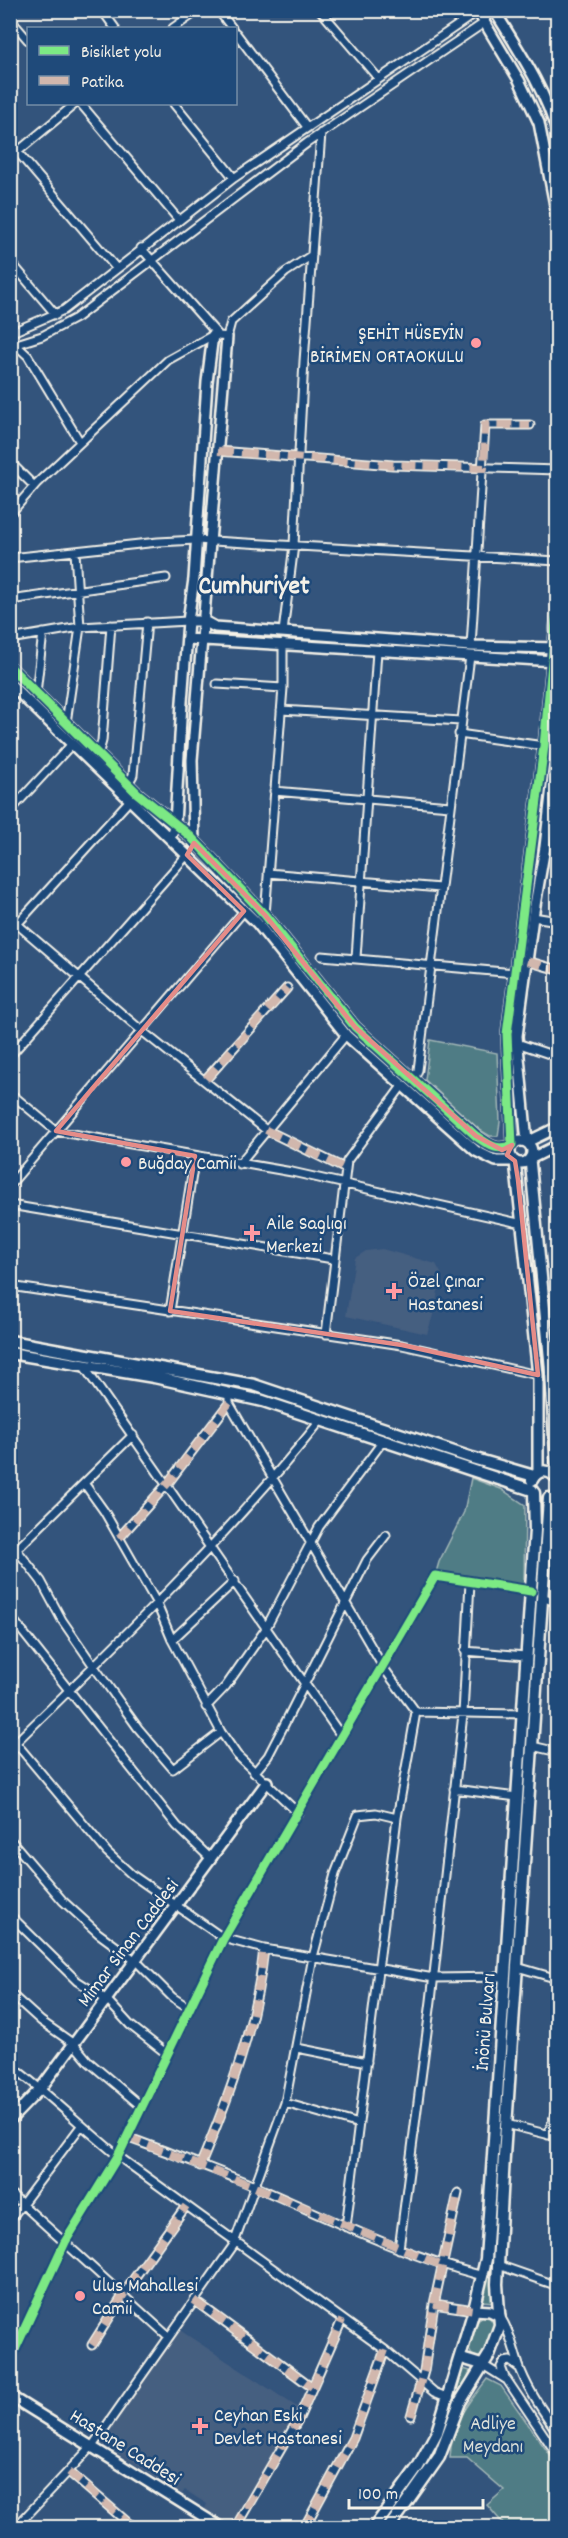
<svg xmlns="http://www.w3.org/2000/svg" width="568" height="2538" viewBox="0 0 568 2538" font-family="Dekko,sans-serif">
<rect width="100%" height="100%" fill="#33547c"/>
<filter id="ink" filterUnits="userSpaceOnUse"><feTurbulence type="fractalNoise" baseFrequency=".0167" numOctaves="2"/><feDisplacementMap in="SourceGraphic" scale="12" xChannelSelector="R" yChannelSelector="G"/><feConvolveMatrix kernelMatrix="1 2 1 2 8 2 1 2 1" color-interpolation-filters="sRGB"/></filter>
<g filter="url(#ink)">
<path fill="#455e80" d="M382,1249L436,1264L441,1273L435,1309L427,1334L346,1316L355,1258L366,1251Z
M178,2329L297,2407L274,2459L230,2524L205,2509L207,2504L185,2490L182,2494L100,2442Z"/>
<path fill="#507c85" stroke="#a2b6b6" stroke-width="1.5" d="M430,1040L497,1053L500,1122L498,1136H490L480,1130L425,1080Z
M471,1478L501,1489L525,1505L524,1585L502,1586L435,1576L439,1562L464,1512Z
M542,1508H544L494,2302L482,2301L491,2262Z
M482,2316L490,2318L494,2324L487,2349L479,2358L472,2355L468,2348L474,2326Z
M461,2368L470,2371L438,2450L384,2527L380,2528L436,2448Z
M487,2379L501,2386L557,2465V2527H506L487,2505L504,2490L467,2458H450C451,2425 468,2404 487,2379Z"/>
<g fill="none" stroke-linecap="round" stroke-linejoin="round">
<g stroke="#f4f1e8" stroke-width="11">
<path id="minor" d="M102,10L115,28
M218,10L232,28
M320,10L378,78
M10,19L28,40
M173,28L199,10
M236,33L307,127
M81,104L178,219
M174,104L234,178
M10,143L116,268
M10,158L75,104
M141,248L219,336
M10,261L56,315
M10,333L64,310L234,178L480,10
M13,342L28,356L80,442
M10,346L42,336L76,318L307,143L484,23L489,10
M218,451L393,465L558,470
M10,462L34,486
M10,514L37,483L168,360L213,335L227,337L231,322L286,272L312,255
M10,558L158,542L196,540L558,561
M10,600L166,578
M283,632L294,545L304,361L321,133
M10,639L80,627L188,621
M471,646L485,425H530
M217,684L283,688
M36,693L43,633
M281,710L461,721
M66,723L80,627L75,552
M459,734L544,746
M98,755L102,741L111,625
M128,784L133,775L147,622
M274,791L450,806
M10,811L72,744
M268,873L440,888
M265,915L283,688V643
M533,917L558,921
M10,918L142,1031L266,1130L346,1169
M10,932L129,801
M322,956L515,973
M356,958L377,651
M527,961L558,970
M517,1043L558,1057
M10,1056L187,855
M206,1079L287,988
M414,1080L418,1070L470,656
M10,1093L56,1131L292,1172L523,1224
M239,1164L346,1035
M10,1185L244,911
M10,1205L333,1259
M10,1286L402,1345L538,1375
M170,1311L195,1156
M326,1334L347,1161L402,1086
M83,1365L342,1737
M229,1393V1403L383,1667L416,1712L522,1714
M84,1483L104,1511L156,1602L172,1640L221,1732L237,1755L298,1813
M119,1538L168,1483L229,1403
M17,1550L41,1581L62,1620L93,1665L138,1728L173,1769L221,1732
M10,1556L133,1435
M542,1597L558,1603
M10,1616L177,1826L211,1859
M172,1640L235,1581
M465,1651L526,1656
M206,1707L226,1686L265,1630L319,1527L383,1441
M10,1736L107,1852L131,1874L223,1938L264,1949L434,1978L504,1977
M532,1746L558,1752
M10,1748C118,1643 227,1537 321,1420
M254,1773L268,1756L282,1729L367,1560L386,1535
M454,1789L517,1797
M10,1839L63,1901L98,1933L136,1961L172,1997L189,2008
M10,1915L77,1981L107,2000L130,2025L167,2054
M517,1967L558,1979
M10,1993L41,2021L74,2044L89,2062L141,2106
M297,2048L367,2062
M10,2065C48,2093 81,2126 118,2156L385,2350L434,2392L449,2398
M285,2103L359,2124
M506,2124L558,2137
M548,2135L558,2105
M127,2137C171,2154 216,2169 259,2188C332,2220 405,2256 483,2276
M200,2166C230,2095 256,2025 264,1949
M10,2193L169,2337
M10,2220L81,2126
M346,2227L397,1818L416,1712
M399,2249L431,2001L463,1714L470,1582
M498,2265L558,2286
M194,2300L312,2387
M434,2304L474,2310
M501,2318C512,2335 514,2353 521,2371C530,2393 544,2413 558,2433
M92,2345L133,2280L186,2206
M10,2360L65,2242L118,2156L223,1939L435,1576L531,1591
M483,2365L507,2380L558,2456
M505,2378L501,2367L504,2362L510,2361L518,2367
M411,2416L424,2371L434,2304L458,2193
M69,2472L134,2528
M15,2528L93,2445L233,2246L285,2103L313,1957L335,1874L358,1815L376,1813L397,1818
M235,2528L299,2418L342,2320
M304,2528L353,2438L385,2350"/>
</g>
<g stroke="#f4f1e8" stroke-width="14">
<path id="tertiary" d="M477,10L519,80L539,123L558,221
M494,10C519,51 545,89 558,135
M188,621H204L215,627L471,646L558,648
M187,639L555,661
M10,667L137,793L189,835L265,915L355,1027L476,1136C489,1145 497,1152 512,1145L507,1034L544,746L558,601
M10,684L257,923L346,1035L476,1151L496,1161H515L538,1375V1473
M558,735L545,847L533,917L517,1036L527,1142L558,1127
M170,839L175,823L182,702L188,621L194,579L207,382L213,335
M194,843L192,760L227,337
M510 1152a11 11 0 1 1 22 0a11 11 0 1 1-22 0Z
M557,1478L550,1364L530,1159L558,1145
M10,2120L41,2088L267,1782
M474,2310L490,2311L500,2316
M460,2358L483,2365
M10,2396L222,2528"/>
</g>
<g stroke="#f4f1e8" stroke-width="15">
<path id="secondary" d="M10,1341L254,1385L472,1458L534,1476
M10,1353L154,1377L263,1401L532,1490
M532,1480C538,1468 551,1469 558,1480
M374,2528L418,2467L437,2432L474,2310L486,2259L535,1530L534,1493
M389,2528L439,2457L460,2402L489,2355L500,2325L497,2284L504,2156L549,1498"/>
</g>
<use href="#minor" stroke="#1f4a7a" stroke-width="7"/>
<use href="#tertiary" stroke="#1f4a7a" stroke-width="9"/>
<use href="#secondary" stroke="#1f4a7a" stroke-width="10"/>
<path stroke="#d1b7ad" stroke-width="8" stroke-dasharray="15 8" stroke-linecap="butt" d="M218,451L393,465L484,468L485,425H530
M527,961L558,970
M206,1079L287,988
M266,1130L346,1169
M119,1538L168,1483L229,1403
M127,2137L255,2187L443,2266
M200,2166C230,2095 256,2025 264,1949
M194,2300L312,2387
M434,2304L474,2310
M92,2345L133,2280L186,2206
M411,2416L424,2371L434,2304L458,2193
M69,2472L134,2528
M235,2528L299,2418L342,2320
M304,2528L353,2438L385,2350"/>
<g stroke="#1f4a7a" stroke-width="13">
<path id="cycleway" d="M10,667L137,793L189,835L265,915L355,1027L476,1136C489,1145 497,1152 512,1145L507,1034L544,746L558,601
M10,2360L65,2242L118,2156L223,1939L435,1576L531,1591"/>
</g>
<use href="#cycleway" stroke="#7ce984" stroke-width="9"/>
</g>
</g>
<path fill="none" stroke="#e58c88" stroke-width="4.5" stroke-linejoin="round" d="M194,843L265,915L355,1027L476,1136L502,1150L512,1145L507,1155L515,1161L518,1180L538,1375L402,1345L170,1311L195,1156L56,1131L244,911L187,855Z"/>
<g fill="#ff9aa2" stroke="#1f4a7a" stroke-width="2">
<circle cx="476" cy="343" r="6"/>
<circle cx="126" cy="1162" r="6"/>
<path d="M249 1224h6v6h6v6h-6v6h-6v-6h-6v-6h6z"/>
<path d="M391 1282h6v6h6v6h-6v6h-6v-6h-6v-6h6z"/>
<circle cx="80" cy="2296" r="6"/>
<path d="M197 2417h6v6h6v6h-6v6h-6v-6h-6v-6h6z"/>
</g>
<g text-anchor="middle" stroke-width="5" stroke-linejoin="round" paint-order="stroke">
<g font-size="20" fill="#f4f1e8" stroke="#1f4a7a" text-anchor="start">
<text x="464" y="339" text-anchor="end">ŞEHİT HÜSEYİN<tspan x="464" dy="23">BİRİMEN ORTAOKULU</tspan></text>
<text x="138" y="1169">Buğday Camii</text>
<text x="266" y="1229">Aile Saglıgı<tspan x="266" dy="23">Merkezi</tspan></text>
<text x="408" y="1287">Özel Çınar<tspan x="408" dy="23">Hastanesi</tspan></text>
<text x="92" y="2291">Ulus Mahallesi<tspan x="92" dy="23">Camii</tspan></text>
<text x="214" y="2421">Ceyhan Eski<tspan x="214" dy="23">Devlet Hastanesi</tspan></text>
</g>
<g font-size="20" fill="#f4f1e8" stroke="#1f4a7a">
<text transform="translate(127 1942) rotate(-53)" y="7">Mimar Sinan Caddesi</text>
<text transform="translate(484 2022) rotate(-86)" y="7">İnönü Bulvarı</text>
<text transform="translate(126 2446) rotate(32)" y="7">Hastane Caddesi</text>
</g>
<g font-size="20" fill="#dbdfd9" stroke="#1f4a7a">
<text x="493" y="2429">Adliye<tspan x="493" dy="23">Meydanı</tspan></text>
</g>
<g font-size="26" font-weight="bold" fill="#f4f1e8" stroke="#1f4a7a">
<text x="254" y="593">Cumhuriyet</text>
</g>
</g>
<rect width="568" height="2538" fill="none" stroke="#1f4a7a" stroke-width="36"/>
<rect x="18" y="18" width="532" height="2502" fill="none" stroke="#f4f1e8" stroke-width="2" filter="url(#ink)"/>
<rect x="27" y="27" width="210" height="78" fill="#1f4a7a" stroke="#748da6" stroke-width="1.5"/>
<rect x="39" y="46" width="30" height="9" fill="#7ce984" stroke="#748da6" stroke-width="1.5"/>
<text x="81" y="57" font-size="18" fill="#f4f1e8">Bisiklet yolu</text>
<rect x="39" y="76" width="30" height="9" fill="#d1b7ad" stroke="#748da6" stroke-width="1.5"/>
<text x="81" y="87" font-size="18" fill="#f4f1e8">Patika</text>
<path d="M349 2499v9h134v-9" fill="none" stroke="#f4f1e8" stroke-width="3"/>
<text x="358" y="2499" font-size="18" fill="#f4f1e8" stroke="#1f4a7a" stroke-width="4.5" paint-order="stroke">100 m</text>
</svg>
